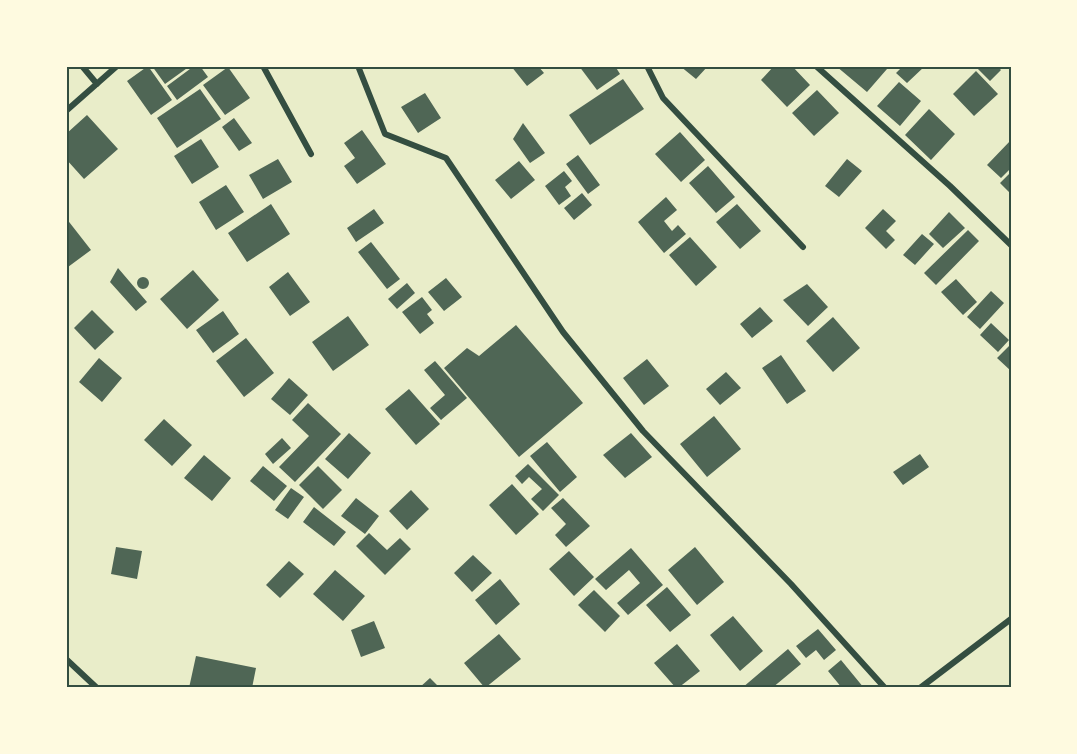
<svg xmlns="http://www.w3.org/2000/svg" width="1077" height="754" viewBox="0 0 1077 754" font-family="'Work Sans',sans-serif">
<rect width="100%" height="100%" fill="#e9edc9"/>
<path fill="#4f6655" d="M148,66L172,100L151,115L127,81Z
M152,66H190L165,84Z
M194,66H200L208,77L177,100L167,86Z
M511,66H538L544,73L527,86Z
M579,66H615L620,74L597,90Z
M680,66H708L696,79Z
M774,66H792L810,85L787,107L761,80Z
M836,66H883L887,69L867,92Z
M903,66H925L907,83L896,73Z
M975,66H997L1001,70L990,81Z
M228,67L250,98L225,115L203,85Z
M976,71L998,94L974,116L953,94Z
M623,79L644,109L590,145L569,115Z
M899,82L921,101L900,126L877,106Z
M200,89L221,119L177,148L157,118Z
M817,90L839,113L814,136L792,113Z
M425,93L441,118L418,133L401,107Z
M929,109L955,134L931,160L905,135Z
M87,115L118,149L84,179L66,159V134Z
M234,118L252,143L239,151L222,127Z
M523,123L545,153L530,163L513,139Z
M362,130L386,164L357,184L344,166L355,158L344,143Z
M680,132L705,160L681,182L655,154Z
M201,139L219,167L192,184L174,156Z
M1011,140V168L1001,178L987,165Z
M578,155L600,185L588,194L566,164Z
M278,159L292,182L263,199L249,175Z
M847,159L862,171L839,197L825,186Z
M519,161L535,180L511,199L495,180Z
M708,166L735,197L716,213L689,183Z
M564,171L572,181L565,187L571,196L559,205L545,186Z
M1011,172V194L1000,183Z
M226,185L244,212L216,230L199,202Z
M582,193L592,205L574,220L564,208Z
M666,197L677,210L664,221L672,231L678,225L686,234L664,253L638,222Z
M271,204L290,234L247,262L228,233Z
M737,204L761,231L740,249L716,222Z
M374,209L384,223L356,242L347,228Z
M883,209L896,221L886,231L895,240L886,249L865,228Z
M949,212L965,228L943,248L929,234Z
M66,218L91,250L68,267L66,265Z
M968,230L979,241L936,285L924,273Z
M922,234L934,244L915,265L903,255Z
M690,237L717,267L696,286L669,255Z
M371,242L400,279L387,289L358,252Z
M118,268L147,302L136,311L110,282Z
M193,270L219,300L187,329L160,299Z
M288,272L310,302L290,316L269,287Z
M137 283a6 6 0 1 1 12 0a6 6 0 1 1-12 0Z
M446,278L462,297L444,311L428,292Z
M956,279L977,302L963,315L941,292Z
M407,283L415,293L397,309L388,299Z
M807,284L828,307L808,326L783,300Z
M991,291L1004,303L980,329L967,317Z
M422,297L432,310L427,314L434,323L420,334L402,312Z
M760,307L773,321L752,338L740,324Z
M92,310L114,332L95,350L74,328Z
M223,311L239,334L213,353L196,330Z
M348,316L369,345L333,371L312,342Z
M833,317L860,348L833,372L806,341Z
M991,323L1009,340L998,352L980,335Z
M516,325L583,403L519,457L444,368L467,348L479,356Z
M246,338L274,373L244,397L216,361Z
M1011,344V371L997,358Z
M781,355L806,391L787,404L762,368Z
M99,358L122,378L102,402L79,382Z
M647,359L669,386L644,405L623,378Z
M435,361L467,398L441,420L430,408L445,395L424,370Z
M726,372L741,388L720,405L706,389Z
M289,378L308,395L290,415L271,399Z
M409,389L440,424L416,445L385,409Z
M308,403L341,434L295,482L279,467L309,436L292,420Z
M714,416L741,449L707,477L680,444Z
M164,419L192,445L172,466L144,440Z
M349,433L371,453L348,479L325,459Z
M631,433L652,457L625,478L603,455Z
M282,438L291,448L273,464L265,454Z
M547,442L577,477L560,492L530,456Z
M920,454L929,467L903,485L893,472Z
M204,455L231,478L212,501L184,478Z
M528,464L559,495L543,511L531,499L542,489L529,477L522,484L515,476Z
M263,466L287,486L274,501L250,481Z
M318,466L342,490L323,509L299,485Z
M512,484L539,514L516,535L489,505Z
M291,488L304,497L288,519L275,510Z
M411,490L429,509L407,530L389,511Z
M356,498L379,516L365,534L341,516Z
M563,498L590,526L566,547L555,535L566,524L551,508Z
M314,507L346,532L334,546L303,522Z
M369,533L387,550L400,538L411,549L385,575L356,546Z
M116,547L142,551L137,579L111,574Z
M695,547L724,582L697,605L668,570Z
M631,548L663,585L628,615L617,603L640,583L629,570L606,590L595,579Z
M569,551L594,577L574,596L549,569Z
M473,555L492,573L472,592L454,573Z
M289,561L304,574L280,598L266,585Z
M335,570L365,596L343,621L313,594Z
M500,579L520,604L496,625L475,600Z
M667,587L691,615L670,632L646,605Z
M594,590L620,616L605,632L578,605Z
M733,616L763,651L740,671L710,635Z
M374,621L385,648L361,657L351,630Z
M818,629L836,650L824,660L816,650L806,658L796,646Z
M499,634L521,659L485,688L464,663Z
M677,644L700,671L678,688H676L654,663Z
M788,649L801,664L772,688H742Z
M196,656L256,668L252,688H189Z
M841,660L864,688H842L828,671Z
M430,678L440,688H419Z"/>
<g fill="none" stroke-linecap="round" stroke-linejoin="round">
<path stroke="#344e41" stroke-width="6" d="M82,66L97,84
M263,66L311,154
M358,66L385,134L446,158L563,332L643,431L791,584L885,688
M647,66L663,98L803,247
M816,66L950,186L1011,245
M66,111L117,66
M66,659L97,688
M920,688L1011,619"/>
</g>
<rect width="1077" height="754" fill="none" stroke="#fefae0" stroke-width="135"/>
<rect x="68" y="68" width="942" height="618" fill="none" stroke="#344e41" stroke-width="2"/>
</svg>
